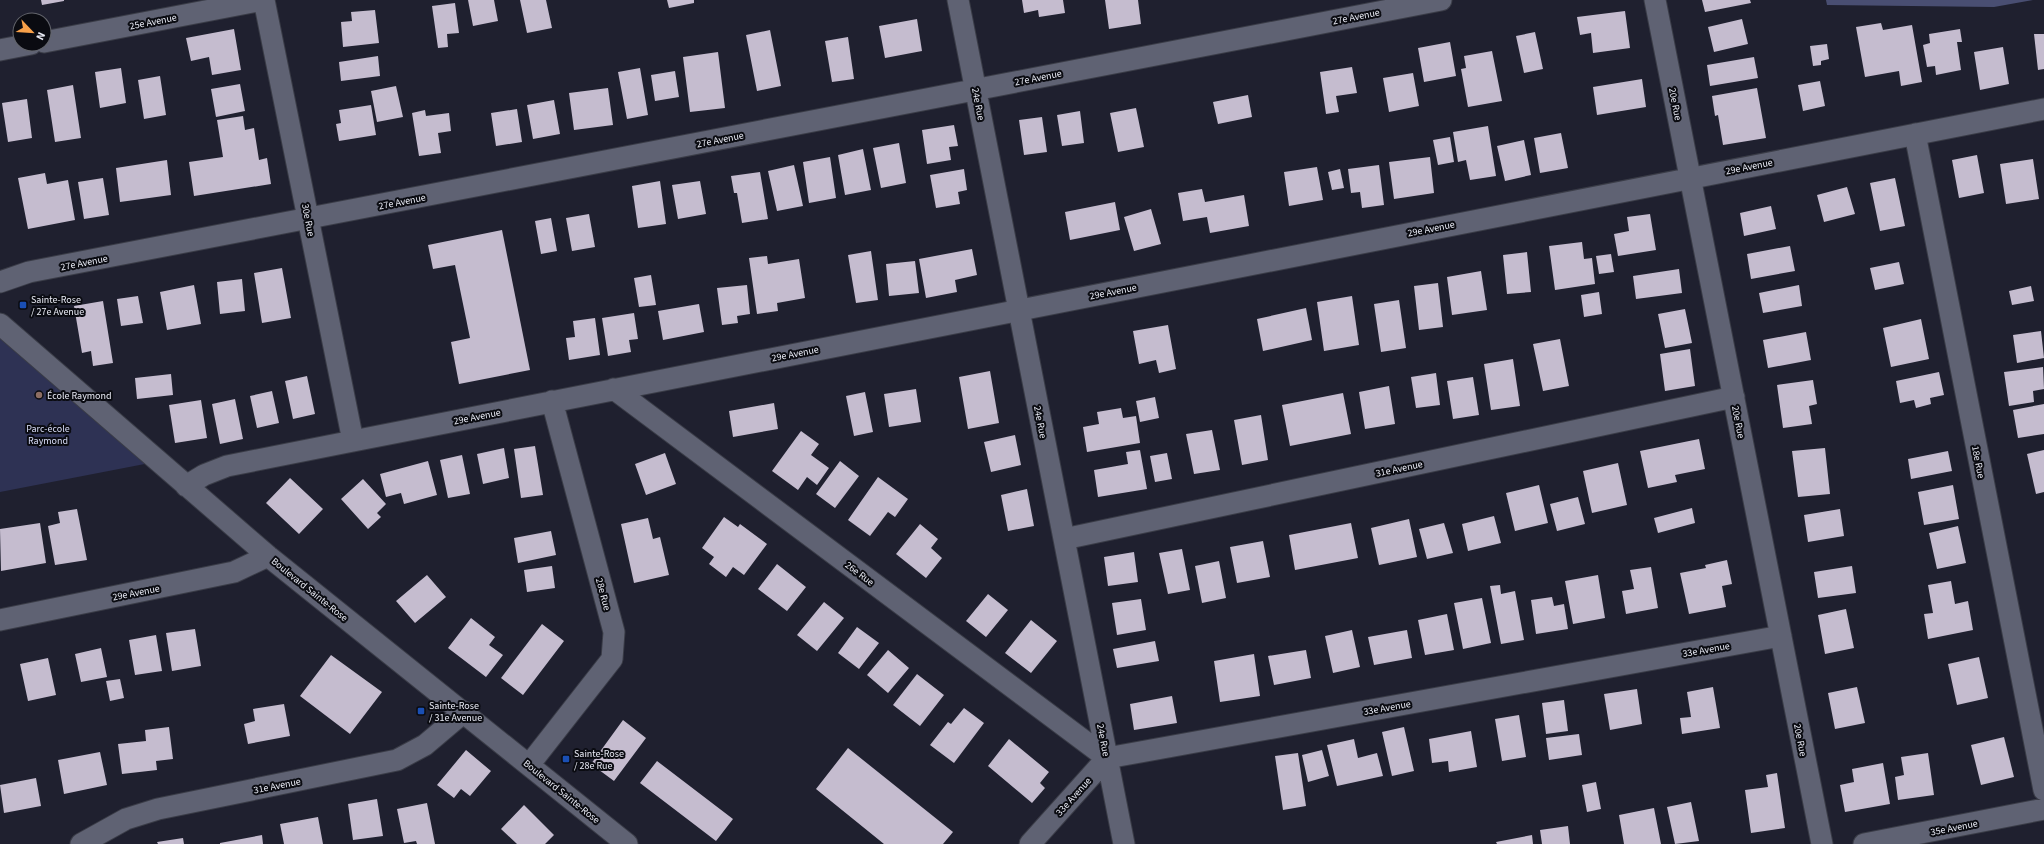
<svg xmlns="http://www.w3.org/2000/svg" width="2044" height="844" viewBox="0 0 2044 844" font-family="'Source Sans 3',sans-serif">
<rect width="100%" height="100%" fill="#1f202f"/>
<path fill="#2e3254" d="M0,329L155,462L0,492Z"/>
<path fill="#494e72" d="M1826,0H2033L1994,7L1827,5Z"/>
<path fill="#c5bccf" d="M41,0H64V1L42,5Z
M468,0H494L498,21L473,26Z
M520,0H546L552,28L527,33Z
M667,0H694V3L669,8Z
M1022,0H1063L1065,13L1039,17L1038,10L1024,13Z
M1105,0H1138L1141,24L1109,29Z
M1702,0H1750L1751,3L1705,12Z
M455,3L459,33L447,34L448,47L438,48L432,6Z
M375,10L379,43L343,47L341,22L352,21L351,12Z
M1625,11L1630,48L1593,53L1591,33L1580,35L1577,17Z
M917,19L922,51L885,58L879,26Z
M1742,19L1748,44L1714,52L1708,27Z
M1881,23L1883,30L1912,25L1922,82L1901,86L1899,71L1865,77L1856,27Z
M234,29L241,70L212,75L209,57L191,61L186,38Z
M1960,29L1962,42H1957L1961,70L1936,75L1935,66L1927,67L1923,45L1930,43L1929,34Z
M770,30L781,86L757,91L746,35Z
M1535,32L1543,69L1524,73L1516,36Z
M2034,34H2044V69L2038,70Z
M848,37L854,79L832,82L825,41Z
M1450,42L1456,76L1424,82L1418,48Z
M1827,44L1829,59L1821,61V65L1813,66L1810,46Z
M2003,47L2009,84L1980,90L1974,52Z
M1492,51L1502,101L1468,107L1461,69L1466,68L1464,56Z
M718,52L725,108L690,112L683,57Z
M378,56L380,76L341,81L339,62Z
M1754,57L1758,78L1710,86L1707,65Z
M1352,67L1357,93L1336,96L1339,112L1326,114L1320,72Z
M121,68L126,103L100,108L95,72Z
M640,68L648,115L627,119L618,72Z
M675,71L679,97L655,101L651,75Z
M1413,73L1419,106L1389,112L1383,78Z
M160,76L166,115L144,119L138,80Z
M1642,79L1646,107L1597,115L1593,87Z
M1820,81L1825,106L1803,111L1798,85Z
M240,84L245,111L216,117L211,89Z
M73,85L81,138L55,142L47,90Z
M396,86L403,117L377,122L371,91Z
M608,88L613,125L574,130L569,93Z
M1757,88L1766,138L1723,145L1718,115L1715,116L1712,96Z
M1248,95L1252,117L1218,124L1213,102Z
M27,99L32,138L8,142L2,103Z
M554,100L560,134L533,139L527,105Z
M371,105L376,135L339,141L336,124L341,123L339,110Z
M1136,108L1144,147L1118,152L1110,113Z
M517,109L522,142L496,146L491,113Z
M425,110L426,116L449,113L451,131L438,133L441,153L419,156L412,113Z
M1080,111L1084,143L1062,146L1057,115Z
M243,116L245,130L254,128L259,160L267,158L271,184L194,196L189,162L223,157L217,120Z
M1042,117L1047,152L1024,155L1019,120Z
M954,125L958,146L949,147L951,160L927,164L922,130Z
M1488,126L1496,176L1470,180L1466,160L1458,162L1453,132Z
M1561,133L1568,168L1540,173L1534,138Z
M1450,137L1454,162L1438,165L1433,140Z
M1524,140L1531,175L1505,181L1497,146Z
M899,143L906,183L881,188L873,148Z
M863,149L871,190L845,195L838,155Z
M1977,155L1984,193L1959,198L1952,160Z
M830,157L836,198L809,203L803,162Z
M1430,157L1434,193L1394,199L1389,162Z
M2033,159L2039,199L2006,204L2000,164Z
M167,160L171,195L120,202L116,168Z
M794,165L803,206L777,211L768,171Z
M1379,165L1384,205L1362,208L1360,192L1351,193L1348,169Z
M1317,167L1323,200L1289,206L1284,172Z
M964,169L967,190L958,192L960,204L936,208L930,175Z
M1340,169L1344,188L1332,190L1328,172Z
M760,172L768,219L742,223L737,193H734L731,176Z
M45,173L47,184L68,180L75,220L28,229L18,178Z
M103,178L109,215L84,219L78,182Z
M1895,178L1905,226L1880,231L1870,183Z
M660,181L666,224L638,228L632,186Z
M700,181L706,214L678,219L672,185Z
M1847,187L1855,214L1824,222L1817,195Z
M1202,189L1205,202L1244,195L1249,226L1210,233L1207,217L1183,221L1178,193Z
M1115,202L1120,230L1070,240L1065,212Z
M1771,206L1776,229L1744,236L1740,213Z
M1151,209L1161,244L1134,251L1124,217Z
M589,214L595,247L572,251L566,218Z
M1650,214L1656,250L1618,256L1614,234L1629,231L1627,217Z
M551,218L557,251L541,254L535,221Z
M502,230L530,370L459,384L451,342L470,338L455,265L433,269L428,245Z
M1582,242L1584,259L1592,258L1595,284L1555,290L1549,246Z
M1790,246L1795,271L1751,279L1747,254Z
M972,249L977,275L955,280L957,292L926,298L919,259Z
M871,251L878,300L856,303L848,255Z
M1527,252L1531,292L1507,294L1503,255Z
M1611,254L1614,272L1599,274L1596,256Z
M767,256L768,264L799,259L805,298L777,303L778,311L757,314L749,258Z
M915,261L919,293L889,296L886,264Z
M1899,262L1904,284L1875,290L1870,268Z
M282,268L291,318L262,323L254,273Z
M1679,269L1682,293L1636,299L1633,276Z
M1481,271L1487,310L1452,315L1447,277Z
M651,275L656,305L639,307L634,278Z
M242,279L245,311L220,314L217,282Z
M1438,283L1443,327L1419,330L1414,286Z
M194,285L201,324L167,330L160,292Z
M747,285L750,314L737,316L738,323L722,325L717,288Z
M1799,285L1802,306L1763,313L1759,293Z
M2031,286L2034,301L2012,305L2009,291Z
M1599,292L1602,314L1584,317L1581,295Z
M138,296L143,323L121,326L117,299Z
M1352,296L1359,345L1324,351L1317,302Z
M1399,300L1406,348L1381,352L1374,304Z
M103,301L113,363L93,366L91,351L82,353L74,306Z
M699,304L704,332L663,340L658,311Z
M1306,308L1312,340L1263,351L1257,319Z
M1685,309L1692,343L1665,348L1658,314Z
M634,313L638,339L629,340L631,352L608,356L602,318Z
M595,318L600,355L569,360L566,338L575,337L573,321Z
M1921,319L1929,359L1891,367L1883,328Z
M1168,325L1176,369L1159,373L1156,360L1139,364L1133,331Z
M2041,331L2044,358L2017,363L2013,335Z
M1806,332L1811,360L1768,368L1763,340Z
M1560,339L1569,386L1543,391L1533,344Z
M1690,349L1695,386L1665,391L1660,354Z
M1513,359L1520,406L1491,410L1484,364Z
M2043,367L2044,389L2033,391L2034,402L2009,406L2004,372Z
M990,371L999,423L968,429L959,377Z
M1939,372L1944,395L1930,398L1931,404L1916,408L1914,400L1900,403L1896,381Z
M1436,373L1440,405L1416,408L1411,377Z
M171,374L173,395L137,399L135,378Z
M307,376L315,414L293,419L285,381Z
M1473,377L1479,415L1453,419L1447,381Z
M1813,380L1817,404L1809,406L1812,424L1783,428L1777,385Z
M1389,386L1395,424L1365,429L1359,392Z
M916,389L921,422L889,427L884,394Z
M272,391L279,423L257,428L250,396Z
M865,392L873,432L854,436L846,396Z
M1343,393L1351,434L1290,446L1282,405Z
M1155,397L1159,418L1140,422L1136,401Z
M235,399L243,439L220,444L212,404Z
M201,400L207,438L175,443L169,405Z
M774,403L778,429L733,437L729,411Z
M2044,404V434L2018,438L2013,410Z
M1121,408L1123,418L1136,416L1140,443L1087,452L1083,427L1099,424L1097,412Z
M1261,415L1268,460L1242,465L1234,420Z
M1212,430L1220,470L1194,474L1186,434Z
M801,431L819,444L811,455L829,468L817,485L807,477L798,490L772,471Z
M1015,435L1021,465L991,472L984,442Z
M1699,439L1705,469L1675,475L1677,482L1648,488L1640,451Z
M535,446L543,495L521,498L514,449Z
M504,448L509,478L483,484L477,454Z
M1825,448L1830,494L1798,497L1792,451Z
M1140,450L1147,489L1098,497L1094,470L1128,464L1126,452Z
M2044,450V492L2036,494L2027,454Z
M1948,451L1952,471L1911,479L1908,459Z
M665,453L676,484L646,495L635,464Z
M1167,453L1172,479L1155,482L1150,456Z
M462,455L470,494L448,498L440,460Z
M428,461L437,495L404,504L401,493L386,497L380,474Z
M840,461L859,476L835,508L816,494Z
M1618,463L1627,505L1592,513L1583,471Z
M878,477L908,499L895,517L888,512L870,536L848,520Z
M290,478L323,509L299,534L266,503Z
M363,479L386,504L377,513L381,517L368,529L341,499Z
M1539,485L1548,523L1515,531L1506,493Z
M1953,485L1959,519L1924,525L1918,492Z
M1027,489L1034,526L1008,531L1001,495Z
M1578,497L1585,524L1557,531L1550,504Z
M1692,508L1695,523L1658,533L1654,518Z
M77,509L87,560L55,565L48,526L60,523L58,512Z
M1840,509L1844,536L1808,542L1804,515Z
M1494,516L1501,543L1468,551L1462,524Z
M724,517L738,527L740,524L767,544L744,575L733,567L726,577L709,564L714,557L702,548Z
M648,518L653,539L660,537L669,575L634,583L621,524Z
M1409,519L1417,557L1379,565L1371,528Z
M40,523L46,563L1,571L0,529Z
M1351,523L1358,558L1295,570L1289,535Z
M1444,523L1453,553L1427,559L1419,529Z
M920,524L938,539L931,548L942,558L926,578L896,554Z
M1958,526L1966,563L1937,569L1929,533Z
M551,531L556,555L518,563L514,538Z
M1263,541L1270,577L1237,583L1230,547Z
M1182,549L1190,590L1168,594L1159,553Z
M1134,552L1138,582L1108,586L1104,557Z
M1727,560L1732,584L1722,586L1726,607L1689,614L1680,573L1706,568L1705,565Z
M1219,561L1226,598L1202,603L1195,566Z
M777,564L806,587L787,611L758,589Z
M552,566L555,588L527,592L524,570Z
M1852,566L1856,593L1818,598L1814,572Z
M1651,567L1658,608L1626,614L1622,591L1634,589L1630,570Z
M427,575L446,597L415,623L396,601Z
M1598,575L1605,618L1573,624L1565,581Z
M1951,581L1955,604L1968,601L1973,630L1928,639L1924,614L1933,613L1928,585Z
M1500,585L1501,594L1515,591L1524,640L1501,644L1490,586Z
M988,594L1008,610L986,637L966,621Z
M1552,597L1554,606L1564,604L1568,629L1536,634L1531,600Z
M1482,598L1491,643L1463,649L1454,603Z
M1141,599L1146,630L1117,635L1112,603Z
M824,602L844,618L817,651L797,635Z
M1846,609L1854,648L1825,654L1818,615Z
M1447,614L1454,650L1425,655L1418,620Z
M471,618L495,637L489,645L503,655L486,677L448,648Z
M1031,620L1057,641L1031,673L1005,653Z
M542,624L564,641L523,695L501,678Z
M857,627L879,643L859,669L838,653Z
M195,629L201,666L172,671L166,633Z
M1352,630L1360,667L1333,673L1325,636Z
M1407,630L1412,658L1374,665L1368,637Z
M156,635L162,671L135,675L129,640Z
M1155,641L1159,661L1117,668L1113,649Z
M101,648L107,677L81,682L75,654Z
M888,650L909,668L888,693L867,675Z
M1306,650L1311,678L1274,685L1268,656Z
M1254,654L1260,696L1220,702L1214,661Z
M331,655L382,692L350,734L300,696Z
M1979,657L1988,698L1957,705L1948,664Z
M48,658L56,695L28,701L20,664Z
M917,674L944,695L920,726L893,705Z
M120,679L124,698L110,701L106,681Z
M1713,687L1720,728L1682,734L1680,718L1691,717L1687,692Z
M1857,687L1865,723L1835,729L1828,693Z
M1637,689L1642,724L1610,730L1604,694Z
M1172,696L1177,723L1134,730L1130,704Z
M1564,700L1568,731L1546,734L1542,703Z
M284,704L290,736L248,744L244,724L255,721L253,709Z
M964,708L984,723L954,763L930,745L948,722L951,724Z
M1519,715L1526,757L1502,761L1495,719Z
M623,720L646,738L614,781L591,764Z
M169,727L173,759L156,761L157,770L122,774L118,744L146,741L145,730Z
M1404,727L1414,771L1392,776L1382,732Z
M1471,731L1477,767L1449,772L1448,761L1432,763L1429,739Z
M1579,734L1582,755L1549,760L1546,738Z
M2004,737L2014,777L1981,785L1971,745Z
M1009,739L1049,772L1040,783L1045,788L1032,803L988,766Z
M1354,739L1358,758L1377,753L1383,776L1337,786L1327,745Z
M848,748L953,832L943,844H884L816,789Z
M466,750L491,771L470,796L461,789L454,798L437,785Z
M1322,750L1329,776L1308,782L1302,755Z
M100,752L107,785L64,794L58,760Z
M1298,753L1306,806L1283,810L1275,756Z
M1928,753L1934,795L1898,800L1895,777L1904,775L1901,757Z
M657,761L733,819L716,841L640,783Z
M1883,763L1890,804L1845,812L1840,785L1854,782L1852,769Z
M1777,773L1785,828L1751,833L1745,790L1768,787L1766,775Z
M36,778L41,806L4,813L0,785Z
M1596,782L1601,809L1587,812L1582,785Z
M377,799L383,836L353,840L348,804Z
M1691,802L1699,841L1675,844L1667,807Z
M427,803L435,844H417L416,841L404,843L397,809Z
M524,805L554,835L545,844H517L501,829Z
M1654,808L1661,844H1624L1619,815Z
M318,817L323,844H284L280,824Z
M1568,826L1570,844H1542L1540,830Z
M262,835L263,844H220V843Z
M1532,835L1533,844H1497L1496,842Z
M183,838L184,844H158L157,842Z"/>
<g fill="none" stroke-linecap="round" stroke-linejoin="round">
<g stroke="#3a3c47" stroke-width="23">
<path id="minor" d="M264,0L353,441
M958,0L1124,844
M1655,0L1822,844
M44,42L263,0
M0,50L31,44
M1915,134L2044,790
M0,282L29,272L1441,0
M0,324L268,556L627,844
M614,389L1107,758
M186,486L204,475L227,466L353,441L2044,109
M1064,539L1734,397
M0,620L234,572L268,556
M529,765L612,659L614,632L552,401
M81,844L126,819L158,809L397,760L425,745L464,712
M1030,844L1107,758L1781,636
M1864,844L2044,809"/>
</g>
<use href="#minor" stroke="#5f6273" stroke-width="21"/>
</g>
<g fill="#1a4fb4" stroke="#0a0b11" stroke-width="1.5">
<rect x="19" y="301" width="8" height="8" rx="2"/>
<rect x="417" y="707" width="8" height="8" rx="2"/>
<rect x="562" y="755" width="8" height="8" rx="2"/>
</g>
<circle fill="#8d6e63" stroke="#0a0b11" stroke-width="1.5" cx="39" cy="395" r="4"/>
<g text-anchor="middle" stroke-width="4" stroke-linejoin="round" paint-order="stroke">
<g font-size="10" fill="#e9ebf5" stroke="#0a0b11">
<text transform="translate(1356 16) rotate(-11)" y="4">27e Avenue</text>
<text transform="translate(153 21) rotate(-11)" y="4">25e Avenue</text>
<text transform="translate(1038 77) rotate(-11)" y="4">27e Avenue</text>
<text transform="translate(979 104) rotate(79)" y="4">24e Rue</text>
<text transform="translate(1676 104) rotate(79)" y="4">20e Rue</text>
<text transform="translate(720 139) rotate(-11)" y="4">27e Avenue</text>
<text transform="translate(1749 166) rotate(-11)" y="4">29e Avenue</text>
<text transform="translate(402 201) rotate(-11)" y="4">27e Avenue</text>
<text transform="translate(309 220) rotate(79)" y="4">30e Rue</text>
<text transform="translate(1431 228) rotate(-11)" y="4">29e Avenue</text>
<text transform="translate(84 262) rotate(-11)" y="4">27e Avenue</text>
<text transform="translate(1113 291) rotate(-11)" y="4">29e Avenue</text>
<text transform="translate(795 353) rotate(-11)" y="4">29e Avenue</text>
<text transform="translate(477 416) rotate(-11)" y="4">29e Avenue</text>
<text transform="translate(1041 422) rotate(79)" y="4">24e Rue</text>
<text transform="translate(1739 422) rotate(79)" y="4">20e Rue</text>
<text transform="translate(1979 462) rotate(79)" y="4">18e Rue</text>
<text transform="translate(1399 468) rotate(-12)" y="4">31e Avenue</text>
<text transform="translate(860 573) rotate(37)" y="4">26e Rue</text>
<text transform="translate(310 589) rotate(39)" y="4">Boulevard Sainte-Rose</text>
<text transform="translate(136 592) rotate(-11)" y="4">29e Avenue</text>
<text transform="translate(604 594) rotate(75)" y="4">28e Rue</text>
<text transform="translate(1706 649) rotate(-10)" y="4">33e Avenue</text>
<text transform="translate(1387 707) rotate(-10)" y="4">33e Avenue</text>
<text transform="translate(1104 740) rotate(79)" y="4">24e Rue</text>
<text transform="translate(1801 740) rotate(79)" y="4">20e Rue</text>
<text transform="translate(277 785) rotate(-11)" y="4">31e Avenue</text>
<text transform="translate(562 791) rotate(39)" y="4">Boulevard Sainte-Rose</text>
<text transform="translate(1073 796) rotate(-48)" y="4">33e Avenue</text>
<text transform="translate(1954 827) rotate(-11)" y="4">35e Avenue</text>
</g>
<g font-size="10" fill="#e9ebf5" stroke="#0a0b11" text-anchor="start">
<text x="31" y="303">Sainte-Rose<tspan x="31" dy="12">/ 27e Avenue</tspan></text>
<text x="47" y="399">École Raymond</text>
<text x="429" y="709">Sainte-Rose<tspan x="429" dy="12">/ 31e Avenue</tspan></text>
<text x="574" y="757">Sainte-Rose<tspan x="574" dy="12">/ 28e Rue</tspan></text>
</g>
<g font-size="10" fill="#dadff9" stroke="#0a0b11">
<text x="48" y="432">Parc-école<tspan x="48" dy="12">Raymond</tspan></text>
</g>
</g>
<g transform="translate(32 32) rotate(115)"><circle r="19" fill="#0a0b11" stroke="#63656c"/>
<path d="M0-3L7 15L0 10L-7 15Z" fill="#f8a14a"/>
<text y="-6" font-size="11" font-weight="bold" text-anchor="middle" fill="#e9ebf5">N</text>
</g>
</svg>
